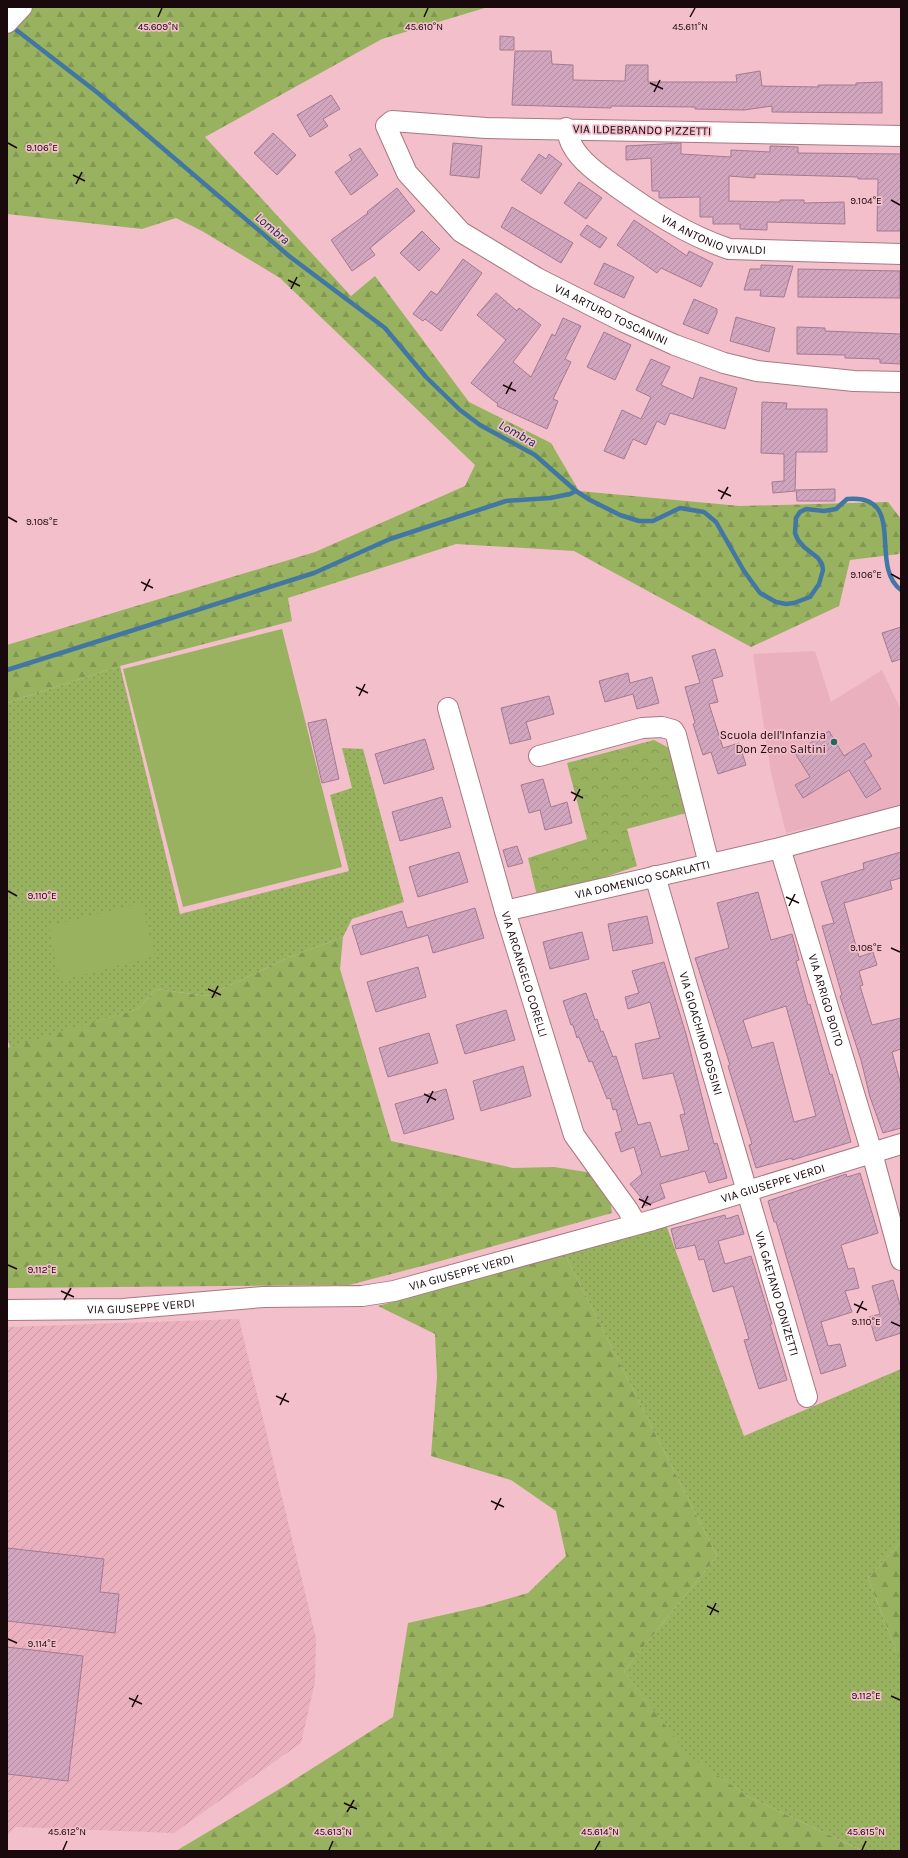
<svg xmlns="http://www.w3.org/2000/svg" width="908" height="1858" viewBox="0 0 908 1858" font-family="Karla,sans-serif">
<defs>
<pattern id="industrial-furrows" width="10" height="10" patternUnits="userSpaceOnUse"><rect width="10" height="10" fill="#ebb0be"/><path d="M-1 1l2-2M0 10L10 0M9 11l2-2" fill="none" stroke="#c996a2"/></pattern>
<pattern id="grass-dots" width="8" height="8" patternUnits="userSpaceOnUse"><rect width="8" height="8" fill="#98b260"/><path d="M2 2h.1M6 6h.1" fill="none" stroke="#829852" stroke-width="1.8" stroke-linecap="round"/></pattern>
<pattern id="forest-firs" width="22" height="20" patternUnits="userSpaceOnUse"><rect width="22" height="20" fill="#98b260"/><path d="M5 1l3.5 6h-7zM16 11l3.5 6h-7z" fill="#829852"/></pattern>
<pattern id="park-crowns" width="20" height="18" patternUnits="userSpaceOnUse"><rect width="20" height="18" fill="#98b260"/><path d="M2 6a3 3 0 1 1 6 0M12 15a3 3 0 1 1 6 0" fill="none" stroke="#829852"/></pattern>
<pattern id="building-hatch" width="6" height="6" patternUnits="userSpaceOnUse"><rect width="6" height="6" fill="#d1a5be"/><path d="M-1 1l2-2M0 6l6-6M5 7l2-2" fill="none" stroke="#b38da2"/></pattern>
</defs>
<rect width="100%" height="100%" fill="#f2bfca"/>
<path fill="#ebb0be" d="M815,651L831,702L882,670L901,710V806L786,833L771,773L753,654Z"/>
<path fill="url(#industrial-furrows)" d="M239,1319L316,1638L315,1682L301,1743L174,1833L15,1827L7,1836V1327Z"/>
<path fill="url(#grass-dots)" d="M120,666L180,914L349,871L330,795L352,788L342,748L363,749L404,902L352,919L343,937L287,958L207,996L156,989L138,1009L10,1048L7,1037V703Z
M665,1222L744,1436L901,1369V1542L868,1578L901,1664V1851H863L749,1797L687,1755L624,1671L717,1556L564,1253Z"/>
<path fill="url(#forest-firs)" d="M7,7H488L382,39L205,137L351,296L375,276L469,402L551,443L579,491L740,506L888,502L901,519V548L899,554L850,560L839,606L751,647L574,551L456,544L288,598L292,621L120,666L7,703V645L315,552L465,486L475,465L280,278L202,231L176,218L142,229L7,214Z
M343,937L340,969L391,1141L513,1168L554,1167L593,1173L610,1199L612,1213L426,1265L349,1285L7,1288V1048L138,1009L156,989L207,996L287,958Z
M564,1253L717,1556L624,1671L688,1755L749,1797L863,1851H176L283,1787L393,1717L408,1623L483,1606L528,1593L566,1556L556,1511L511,1480L431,1456L437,1377L435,1334L378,1306Z
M901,1542V1664L868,1578Z"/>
<path fill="url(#park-crowns)" d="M654,740L669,748L686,813L627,829L637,866L538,900L528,858L587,839L567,763Z"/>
<path fill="#98b260" d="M282,629L342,867L183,907L123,669Z
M141,903L155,956L60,981L49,926Z"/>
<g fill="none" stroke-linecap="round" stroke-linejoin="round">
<path stroke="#4277a4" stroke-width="4.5" d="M15,29L98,93L289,256L385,328L426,377L460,410L480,425L535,455L576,491L590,500L620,515L639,521H653L680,508L704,512L716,522L744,571L760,593L776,602L786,604L794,603L810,597L819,584L823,570L822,564L818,558L804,547L798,540L795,533L796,518L800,512L806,509L824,511L836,509L847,499C908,493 868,566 901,590
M7,670L314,573L390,539L506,501L550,498L570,494L576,491"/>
</g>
<path fill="url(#building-hatch)" stroke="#a37a91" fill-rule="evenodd" d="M500,36L514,37V50H500Z
M515,51H551L552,64L573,65V80L625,81L626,65H648V82H737L736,75L760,71L762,86L818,87V85H856V83L882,82V113L772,112V106L744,110L695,109V107L611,106V108L512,105Z
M331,95L340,109L323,119L328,126L310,137L297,115Z
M273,133L296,155L277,175L254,153Z
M453,143L482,146L479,178L450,175Z
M681,143V154L731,157V150L770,152V146L798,147V153L901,154V231H877L878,179H858V177L755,174V178L729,176V201L780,202V200H804V203L844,202L845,224L767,222V230L740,229V224H713V217H700V197L659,198V191H652L651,158L626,160V146Z
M360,148L378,175L351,195L335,172L352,160L349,155Z
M539,154L546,159L549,154L562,164L541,194L521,180Z
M579,182L602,198L586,219L564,203Z
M397,188L415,211L370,248L375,255L352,271L331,240L368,213L367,212Z
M512,207L573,243L561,263L501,227Z
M634,220L687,256L689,251L713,263L701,287L661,268L657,273L617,245Z
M587,225L607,238L600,248L580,235Z
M422,231L440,249L419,271L400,253Z
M463,259L482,273L441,331L425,319L423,321L413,314L431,291L437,295Z
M604,263L634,277L624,298L594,284Z
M761,265L793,266L784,297L760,296L761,290H744L750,269H761Z
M798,269L900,271V298L798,297Z
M496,293L517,311L519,308L541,325L513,362L531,377L552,334L555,336L563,318L581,326L565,359L571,362L553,399L558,401L547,429L497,406L498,404L471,383L506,340L477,315Z
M694,299L717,309V313L708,334L683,324Z
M736,317L775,328L769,352L730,341Z
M797,327L825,328V331L901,334V364L880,363V359L845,358V355L797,354Z
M604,332L631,345L615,380L587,367Z
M651,359L670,367L661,385L693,399L700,377L737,388L725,429L670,413L665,425L657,421L646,445L633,439L624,459L604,451L622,410L641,419L651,397L636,390Z
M762,402L787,403L786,409H827V452H796L795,491L773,493L772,482L784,481V454L761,453Z
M835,489V501H797L796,490Z
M901,627V659L892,662L882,633Z
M715,649L723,676L712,679L718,702L709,704L723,748L739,743L746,765L718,774L711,752L703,755L693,724L695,723L685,687L700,683L692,656Z
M628,673L630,683L652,677L659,703L637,709L633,694L605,702L599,681Z
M549,696L554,714L526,722L531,739L510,744L501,708Z
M326,719L339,779L322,783L308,723Z
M829,731L844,756L864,743L872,756L864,761L881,789L866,798L849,770L803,798L795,785L810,777L795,753Z
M425,739L434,769L384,784L375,754Z
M543,779L551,807L567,802L572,823L545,830L540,810L529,813L521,785Z
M442,797L451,827L400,841L392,812Z
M517,846L523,863L508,867L503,850Z
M459,852L468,882L418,897L409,867Z
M901,852V878L890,881L892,889L844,903L859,957L873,952L877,965L859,971L863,985L860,986L872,1025L901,1018V1049L892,1052L901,1085V1128L883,1133L870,1097L861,1060L840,996L842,995L822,926L834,923L821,882L864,869L863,863Z
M758,892L771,940L792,934L799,960L796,961L808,1005L810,1004L830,1075L832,1074L851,1142L792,1160V1158L756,1168L749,1145L752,1144L728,1066L730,1065L695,958L729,948L717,903ZM786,1006L816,1116L794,1122L773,1042L752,1048L743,1020Z
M475,908L484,938L433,953L428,935L361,955L352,926L402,911L407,928Z
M647,916L653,943L613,951L608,924Z
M582,932L589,959L550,969L543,942Z
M664,962L686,1034L714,1144L717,1143L727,1178L709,1183L705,1171L660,1184L665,1198L645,1206L643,1200L630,1184L642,1174L634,1147L621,1152L615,1133L622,1131L616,1109L613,1110L610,1098L607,1099L592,1061L589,1062L579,1037L577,1038L573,1025H571L563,1001L586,993L595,1020L597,1019L601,1032L603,1031L613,1057L616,1056L638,1125L650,1122L661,1157L689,1150L680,1115L685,1114L673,1073L643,1079L635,1044L660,1038L650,1002L628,1009L625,997L639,993L632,971Z
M418,967L426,997L376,1012L367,982Z
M506,1010L515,1040L465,1054L456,1025Z
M429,1033L438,1063L388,1077L379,1048Z
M523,1066L531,1096L481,1111L473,1081Z
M446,1089L454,1119L404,1134L395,1104Z
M860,1173L878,1233L841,1245L848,1269L854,1268L859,1288L845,1291L852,1312L821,1322L828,1346L840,1344L846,1366L821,1374L776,1222H774L768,1201L846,1174L847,1177Z
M725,1215L726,1219L738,1215L744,1234L718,1241L725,1264L751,1256L772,1324H770L787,1380L759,1389L744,1340L749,1339L733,1286L713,1292L704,1259L699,1260L695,1245L676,1249L671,1229Z
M893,1280L901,1308V1333L876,1341L869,1317L880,1314L872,1286Z
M7,1548L104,1559L100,1592L119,1594L115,1633L7,1621Z
M7,1647L83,1656L68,1781L7,1774Z"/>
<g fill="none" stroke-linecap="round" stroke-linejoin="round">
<g stroke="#a87883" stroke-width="22">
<g id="minor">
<path d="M7,23L22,7"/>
<path id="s1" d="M566,128C568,134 569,140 572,145C580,161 600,175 614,185C650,211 687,235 729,249L901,254"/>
<path id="s2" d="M901,136L486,128L392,121L386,126L407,173L461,232L537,278L624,322L675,345L724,363L757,371L854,381L901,382"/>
<path id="s3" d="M448,708L505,911L574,1135L628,1210L636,1224"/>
<path d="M539,756L642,728L662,727L673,730L676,735L709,864"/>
<path id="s4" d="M780,848L872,1153L901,1260"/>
<path id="s5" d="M655,876L807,1397"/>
<path id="s6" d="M505,911L780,848L901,816"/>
<path id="s7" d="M7,1310L123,1309L263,1297L362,1296L394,1291L653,1220L901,1144"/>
</g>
</g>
<use href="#minor" stroke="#fff" stroke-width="20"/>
</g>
<path fill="none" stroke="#19080c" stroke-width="1.5" d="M158,17L162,8M424,17L428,8M690,17L695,8M650,83L663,89M654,92L660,80M8,143L17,148M73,175L85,181M76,184L82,172M891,200L900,205M288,280L300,286M291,289L297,277M503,385L516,391M506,394L512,382M718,490L731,496M721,499L728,487M8,517L17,522M891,574L900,579M141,582L153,588M144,591L150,579M356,687L368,693M359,696L365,684M571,792L583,798M574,801L580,789M8,891L17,896M786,897L799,903M789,906L795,894M891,948L900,952M208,989L221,995M212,998L218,986M424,1094L436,1100M427,1103L433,1091M639,1199L651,1205M642,1208L648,1196M8,1265L17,1269M61,1291L74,1297M64,1300L71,1288M854,1304L867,1310M857,1313L863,1301M891,1322L900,1326M276,1396L289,1402M280,1405L286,1393M491,1501L504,1507M495,1510L501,1498M707,1606L719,1612M710,1615L716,1603M8,1639L17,1643M891,1696L900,1700M129,1698L142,1704M132,1707L138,1695M344,1803L357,1809M347,1812L354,1800M63,1850L67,1841M329,1850L333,1841M595,1850L600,1841M862,1850L866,1841"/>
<circle fill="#206961" stroke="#f2bfca" stroke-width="1.5" cx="834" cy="742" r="4"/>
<g text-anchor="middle" stroke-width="3.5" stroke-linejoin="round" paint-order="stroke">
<g font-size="12" fill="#19080c" stroke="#f2bfca">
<text transform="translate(642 130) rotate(1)" y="4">VIA ILDEBRANDO PIZZETTI</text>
<text dy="4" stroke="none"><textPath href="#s1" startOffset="190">VIA ANTONIO VIVALDI</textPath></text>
<text dy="4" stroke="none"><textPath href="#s2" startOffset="820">VIA ARTURO TOSCANINI</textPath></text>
<text dy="4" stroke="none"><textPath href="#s6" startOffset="141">VIA DOMENICO SCARLATTI</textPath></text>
<text dy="4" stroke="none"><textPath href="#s3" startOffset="277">VIA ARCANGELO CORELLI</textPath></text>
<text dy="4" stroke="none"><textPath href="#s4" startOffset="159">VIA ARRIGO BOITO</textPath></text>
<text dy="4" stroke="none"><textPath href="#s5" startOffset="164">VIA GIOACHINO ROSSINI</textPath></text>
<text dy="4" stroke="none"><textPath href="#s7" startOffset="782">VIA GIUSEPPE VERDI</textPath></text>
<text dy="4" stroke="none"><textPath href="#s7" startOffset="458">VIA GIUSEPPE VERDI</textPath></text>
<text dy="4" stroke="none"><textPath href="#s5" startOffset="435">VIA GAETANO DONIZETTI</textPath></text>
<text dy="4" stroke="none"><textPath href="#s7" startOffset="134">VIA GIUSEPPE VERDI</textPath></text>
</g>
<g font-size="12" fill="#19080c" stroke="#f2bfca" text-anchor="end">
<text x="826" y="739">Scuola dell'Infanzia<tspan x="826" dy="14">Don Zeno Saltini</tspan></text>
</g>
<g font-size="13" font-style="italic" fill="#0b2f48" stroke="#f2bfca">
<text transform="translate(273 228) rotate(40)" y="5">Lombra</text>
<text transform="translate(518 433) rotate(29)" y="5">Lombra</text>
</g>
</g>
<g font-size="10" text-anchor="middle" fill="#19080c" stroke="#f2bfca" stroke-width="3.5" stroke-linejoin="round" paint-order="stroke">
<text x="158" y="30">45.609°N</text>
<text x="424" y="30">45.610°N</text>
<text x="690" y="30">45.611°N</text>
<text x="42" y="151">9.106°E</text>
<text x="866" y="204">9.104°E</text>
<text x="42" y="525">9.108°E</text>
<text x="866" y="578">9.106°E</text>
<text x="42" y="899">9.110°E</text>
<text x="866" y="951">9.108°E</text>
<text x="42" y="1273">9.112°E</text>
<text x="866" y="1325">9.110°E</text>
<text x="42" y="1647">9.114°E</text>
<text x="866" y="1699">9.112°E</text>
<text x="67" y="1835">45.612°N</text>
<text x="333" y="1835">45.613°N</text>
<text x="600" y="1835">45.614°N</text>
<text x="866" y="1835">45.615°N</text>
</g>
<rect width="908" height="1858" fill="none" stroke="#19080c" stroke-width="16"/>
</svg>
